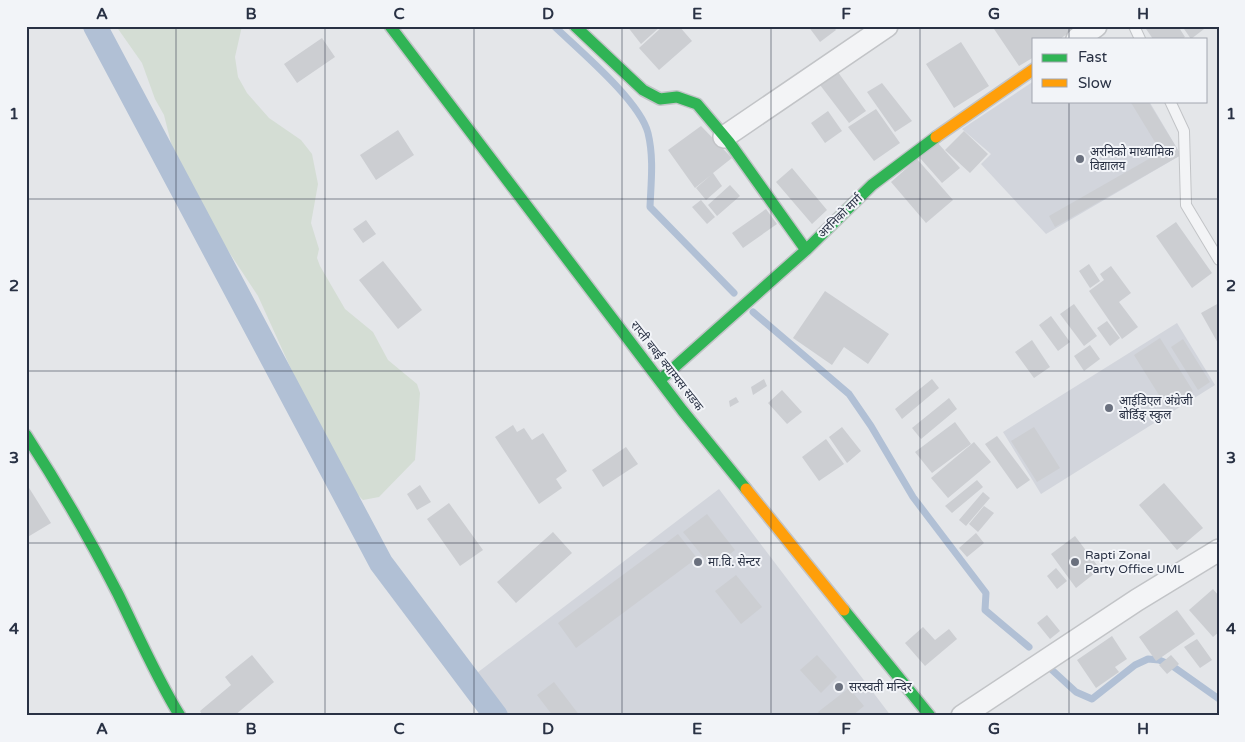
<svg xmlns="http://www.w3.org/2000/svg" width="1245" height="742" viewBox="0 0 1245 742" font-family="'Varela Round','Noto Sans Devanagari',sans-serif">
<rect width="100%" height="100%" fill="#e4e6e9"/>
<path fill="#d2d5dc" d="M1034,81V101H1149L1181,155L1046,234L981,164L991,154L962,129Z
M1177,323L1215,385L1041,494L1003,432Z
M719,489L891,716H502L473,676Z"/>
<path fill="#d4ddd4" d="M116,26H242L235,57L238,77L247,93L269,118L301,140L312,154L318,184L311,223L319,249L317,258L320,266L345,309L373,332L388,360L417,384L420,393L415,460L379,497L363,500L350,487L339,460L307,404L258,296L198,205L176,163L164,115L155,99L142,63Z"/>
<g fill="none" stroke-linecap="round" stroke-linejoin="round">
<path stroke="#b1c0d5" stroke-width="7" d="M554,26C579,50 640,101 648,133C654,158 651,182 650,207L734,293
M753,312L849,394L871,426L913,497L986,593L985,610L1029,647
M1052,670L1076,692L1092,699L1135,665L1148,659L1159,660L1171,665L1219,699"/>
<path stroke="#b1c0d5" stroke-width="24" d="M95,26L381,563L496,716"/>
</g>
<path fill="#ccced2" d="M627,26H661L641,44Z
M663,26H679L692,41L659,70L639,48Z
M808,26H833L836,30L820,42Z
M992,26H1078L1060,39H1034V57L1019,66Z
M1144,26H1178L1185,37L1182,39H1153Z
M1182,26H1208L1191,39Z
M322,38L335,57L297,83L284,64Z
M961,42L989,86L954,108L926,64Z
M835,68L866,111L849,123L817,81Z
M882,83L912,121L895,132L867,92Z
M1130,101H1148L1181,155L1055,227L1049,216L1161,152Z
M876,109L900,143L874,161L848,127Z
M828,111L842,131L825,143L811,123Z
M701,126L732,158L713,173L722,186L706,200L696,188L711,175L695,188L668,150Z
M398,130L414,155L376,180L360,155Z
M964,131L988,154L970,173L945,150Z
M937,142L960,168L942,183L920,158Z
M917,159L953,200L926,223L891,182Z
M792,168L827,210L812,224L776,182Z
M730,185L740,196L717,216L708,205Z
M701,200L715,217L707,224L692,207Z
M766,209L777,224L743,248L732,233Z
M366,220L376,234L363,243L353,229Z
M1176,222L1212,273L1192,288L1156,236Z
M383,261L422,310L398,329L359,280Z
M1089,264L1100,281L1090,288L1079,271Z
M1111,266L1131,293L1119,302L1138,327L1122,339L1089,291L1104,280L1100,274Z
M825,291L889,334L868,364L844,347L832,365L793,338Z
M1219,303V345L1201,313Z
M1074,304L1097,336L1084,346L1060,314Z
M1051,316L1070,342L1058,351L1039,325Z
M1107,321L1120,338L1110,346L1097,328Z
M1160,338L1193,391L1167,408L1134,355Z
M1183,339L1210,382L1198,390L1171,347Z
M1032,340L1050,367L1034,378L1015,352Z
M1090,345L1100,359L1084,371L1074,356Z
M764,379L767,386L753,395L751,387Z
M932,379L939,388L902,419L895,409Z
M782,390L802,412L787,424L768,403Z
M736,397L739,402L730,407L729,401Z
M949,398L957,409L921,439L912,428Z
M955,422L971,444L932,473L915,452Z
M513,425L517,432L524,428L532,440L543,433L567,471L556,479L562,488L539,504L495,437Z
M842,427L861,451L847,463L829,437Z
M1034,427L1060,468L1037,482L1011,441Z
M997,436L1030,480L1017,489L985,444Z
M826,439L844,464L819,481L802,457Z
M974,442L991,462L948,498L931,478Z
M626,447L638,464L603,487L592,470Z
M977,480L983,487L952,513L945,506Z
M26,483L51,523L26,538Z
M1164,483L1203,528L1177,550L1139,505Z
M420,485L431,502L417,510L407,494Z
M983,492L990,498L966,526L959,520Z
M449,503L483,550L460,566L427,519Z
M984,506L994,513L978,532L969,524Z
M707,514L735,550L712,568L683,532Z
M553,532L572,553L516,603L497,582Z
M976,533L984,543L967,557L959,548Z
M678,534L697,558L576,648L558,623Z
M1075,536L1100,569L1076,588L1051,554Z
M1056,568L1067,581L1057,589L1047,576Z
M736,575L762,607L741,624L715,591Z
M1213,589L1219,596V632L1213,637L1189,610Z
M1177,610L1195,634L1156,661L1139,637Z
M1047,615L1060,631L1050,639L1037,623Z
M923,627L935,640L949,629L957,639L925,666L905,643Z
M1112,636L1127,659L1115,667L1119,672L1096,688L1077,660Z
M1197,639L1212,660L1200,668L1184,647Z
M252,655L274,682L234,716H203L200,711L231,685L225,677Z
M817,655L837,677L821,693L800,670Z
M1171,655L1179,664L1167,674L1159,665Z
M554,682L580,716H553L537,695Z
M849,688L864,706L852,716H821L818,712Z"/>
<g fill="none" stroke-linecap="round" stroke-linejoin="round">
<g stroke="#c2c4c7" stroke-width="12">
<path id="lane" d="M1134,26L1140,39
M1170,101L1184,131L1186,205L1219,260"/>
</g>
<g stroke="#c2c4c7" stroke-width="24">
<path id="street" d="M1077,39L1096,26
M724,137L887,26
M962,716L1137,600L1219,550"/>
</g>
<g stroke="#c2c4c7" stroke-width="14">
<path id="fast" d="M390,26L682,410L746,489
M575,26L643,90L660,99L677,97L697,104L729,142L806,250
M660,380L806,250L872,185L936,137
M26,435C59,486 90,539 118,594C138,635 156,677 180,716
M844,610L930,716"/>
</g>
<g stroke="#c2c4c7" stroke-width="14">
<path id="slow" d="M936,137L1034,69
M746,489L844,610"/>
</g>
<use href="#lane" stroke="#f3f4f6" stroke-width="10"/>
<use href="#street" stroke="#f3f4f6" stroke-width="21"/>
<use href="#fast" stroke="#30b455" stroke-width="11"/>
<use href="#slow" stroke="#ff9f0a" stroke-width="11"/>
</g>
<path fill="none" stroke="#293144" stroke-width="1" stroke-opacity="0.55" d="M176,26V716M325,26V716M474,26V716M622,26V716M771,26V716M920,26V716M1069,26V39M1069,101V716M26,199H1219M26,371H1219M26,543H1219"/>
<g fill="#6a707e" stroke="#f2f4f8" stroke-width="2">
<circle cx="1080" cy="159" r="5"/>
<circle cx="1109" cy="408" r="5"/>
<circle cx="698" cy="562" r="5"/>
<circle cx="1075" cy="562" r="5"/>
<circle cx="839" cy="687" r="5"/>
</g>
<g text-anchor="middle" stroke-width="4" stroke-linejoin="round" paint-order="stroke">
<g font-size="12" fill="#293144" stroke="#f2f4f8" text-anchor="start">
<text x="1090" y="156">अरनिको माध्यामिक<tspan x="1090" dy="14">विद्यालय</tspan></text>
<text x="1119" y="405">आईडिएल अंग्रेजी<tspan x="1119" dy="14">बोर्डिङ् स्कुल</tspan></text>
<text x="1085" y="559">Rapti Zonal<tspan x="1085" dy="14">Party Office UML</tspan></text>
<text x="708" y="566">मा.वि. सेन्टर</text>
<text x="849" y="691">सरस्वती मन्दिर</text>
</g>
<g font-size="12" fill="#293144" stroke="#f2f4f8">
<text transform="translate(840 216) rotate(-44)" y="4">अरनिको मार्ग</text>
<text transform="translate(667 366) rotate(52)" y="4">राप्ती बबई क्याम्पस सडक</text>
</g>
</g>
<rect width="1245" height="742" fill="none" stroke="#f2f4f8" stroke-width="55"/>
<rect x="1032" y="38" width="175" height="65" fill="#f2f4f8" stroke="#a2a6b0"/>
<rect x="1042" y="54" width="25" height="8" fill="#30b455" stroke="#a2a6b0"/>
<text x="1078" y="62" font-size="15" fill="#293144">Fast</text>
<rect x="1042" y="79" width="25" height="8" fill="#ff9f0a" stroke="#a2a6b0"/>
<text x="1078" y="88" font-size="15" fill="#293144">Slow</text>
<rect x="28" y="28" width="1190" height="686" fill="none" stroke="#293144" stroke-width="2"/>
<g font-size="16" text-anchor="middle" font-weight="bold" fill="#293144">
<text x="102" y="19">A</text>
<text x="251" y="19">B</text>
<text x="399" y="19">C</text>
<text x="548" y="19">D</text>
<text x="697" y="19">E</text>
<text x="846" y="19">F</text>
<text x="994" y="19">G</text>
<text x="1143" y="19">H</text>
<text x="14" y="119">1</text>
<text x="1231" y="119">1</text>
<text x="14" y="291">2</text>
<text x="1231" y="291">2</text>
<text x="14" y="463">3</text>
<text x="1231" y="463">3</text>
<text x="14" y="634">4</text>
<text x="1231" y="634">4</text>
<text x="102" y="734">A</text>
<text x="251" y="734">B</text>
<text x="399" y="734">C</text>
<text x="548" y="734">D</text>
<text x="697" y="734">E</text>
<text x="846" y="734">F</text>
<text x="994" y="734">G</text>
<text x="1143" y="734">H</text>
</g>
</svg>
